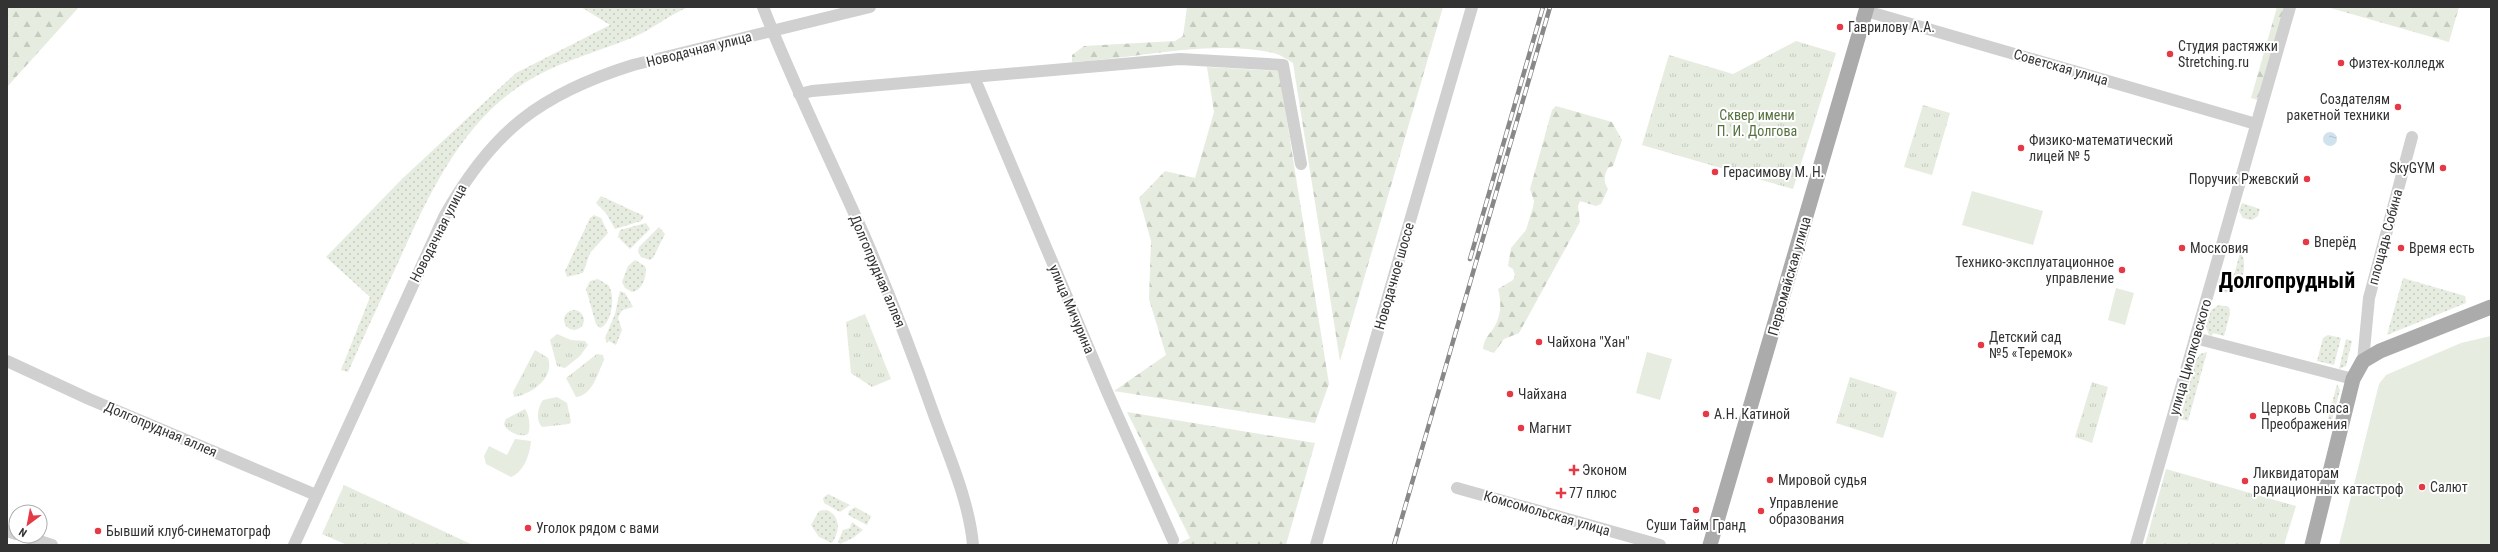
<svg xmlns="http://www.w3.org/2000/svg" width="2498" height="552" viewBox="0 0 2498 552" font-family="'Roboto Condensed',sans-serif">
<defs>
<pattern id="grass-dots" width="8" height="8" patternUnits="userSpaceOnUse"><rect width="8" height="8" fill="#e6ecdf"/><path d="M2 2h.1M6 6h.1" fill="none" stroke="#c6cbc0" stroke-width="1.8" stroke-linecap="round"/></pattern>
<pattern id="forest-firs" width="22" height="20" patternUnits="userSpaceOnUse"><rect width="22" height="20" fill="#e6ecdf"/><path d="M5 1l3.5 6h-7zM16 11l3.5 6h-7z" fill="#c6cbc0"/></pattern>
<pattern id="park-tufts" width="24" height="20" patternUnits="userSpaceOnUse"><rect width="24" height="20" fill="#e6ecdf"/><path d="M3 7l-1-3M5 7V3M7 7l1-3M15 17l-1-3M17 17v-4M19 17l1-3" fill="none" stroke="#c6cbc0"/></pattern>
<pattern id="water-ripples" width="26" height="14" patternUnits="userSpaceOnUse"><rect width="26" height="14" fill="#cfe2ee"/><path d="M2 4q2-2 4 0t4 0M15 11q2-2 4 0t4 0" fill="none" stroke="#b2c2cd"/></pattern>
</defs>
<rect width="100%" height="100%" fill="#fff"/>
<path fill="url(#grass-dots)" d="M581,7H688C667,16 650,31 629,39C594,53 558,62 526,82C461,122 427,198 397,265C380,301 364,336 348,372L341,370L370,297L326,257L403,178L516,73L610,25Z
M601,196L644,216L641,221L615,229L606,213L596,203Z
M2242,203L2260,209L2258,216L2252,220L2243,218L2239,211Z
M594,215L601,218L608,233L590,253L583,273L567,277L565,271L590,218Z
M646,223L650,229L630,249L618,237L620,230Z
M659,227L665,234L653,258L650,260L641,257L638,252L639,247Z
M2240,253C2249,260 2242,288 2232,293L2224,292L2218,288L2219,279L2224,274L2234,275Z
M635,260L645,266C648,275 642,291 632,292L625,288L622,282L628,266Z
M2403,278L2465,296L2466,303L2387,335Z
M598,279L608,285C616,294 612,324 600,328L596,324L586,289L590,281Z
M620,291L625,293L633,307L622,310L618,318L622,330L616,345L609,341L607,343L605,338L615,314Z
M2219,305L2229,307L2230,314L2224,336L2213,333L2212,336L2209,335L2206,327L2211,310Z
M564 320a10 10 0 1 1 20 0a10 10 0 1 1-20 0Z
M2328,335L2341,338L2334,365L2317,361L2323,338Z
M2346,339L2352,341L2346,366L2339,369Z
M2207,352L2188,421L2180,419L2196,360L2200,354Z
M2337,384L2340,390L2330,427L2326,426Z
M828,494L850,505L840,512L824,503L823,498Z
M855,507L871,516L867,525L848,515L849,511Z
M827,510C841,517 840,531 832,543L819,537L811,525L819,511Z
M852,522L863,530L853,538L840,544L838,542L843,530L850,528Z"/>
<path fill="url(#forest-firs)" d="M7,7H79L7,87Z
M1187,7H1443L1340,361L1293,63C1288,60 1281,55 1274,53C1208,39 1139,59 1072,62V55L1084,46L1175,41L1183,36Z
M2277,7H2285L2258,100L2251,98Z
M2327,7H2459L2449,42Z
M1207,67L1279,71L1329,384L1315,423L1114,391L1166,355L1149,299L1151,241L1139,198L1165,171L1195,178L1214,112Z
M1556,106L1612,122L1622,140L1613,166L1608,168C1604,176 1603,181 1608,189L1601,204L1596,206L1580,201L1578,206L1580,222L1519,333L1504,339L1494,353L1483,349C1484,339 1488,336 1493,329C1501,317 1502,303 1498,289L1513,280L1515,275L1513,269L1508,266L1511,248L1526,230L1533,207L1534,201L1530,189L1552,110Z
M1127,412L1315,443L1286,545H1176L1190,538Z"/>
<path fill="url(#park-tufts)" d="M1796,41L1836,53L1793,189L1642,145L1669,55L1733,74Z
M1923,105L1950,113L1932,175L1904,167Z
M865,314L891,379L872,387L851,373L846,322Z
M557,334L571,340L585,341L588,345L580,356L565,368L557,366L550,340Z
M535,350L548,358C555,378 531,394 514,397L513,392Z
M597,354L603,355L604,360C597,374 593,395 576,397L566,378Z
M1850,377L1897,392L1883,438L1836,423Z
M2092,382L2108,387L2092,443L2075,437Z
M557,397L567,403L571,422L569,424L542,427C535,419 538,407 543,400Z
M525,409C529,414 531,428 528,434C520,438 507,432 504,424L506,419Z
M2166,469L2296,506L2284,545H2145Z
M344,485L473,545H347L322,534Z"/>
<path fill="#e6ecdf" d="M1972,191L2043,211L2033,245L1962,225Z
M2116,288L2134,293L2125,325L2108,320Z
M2491,336V545H2339L2379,384L2386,375L2461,343Z
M1647,352L1672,359L1660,400L1636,393Z
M515,439L531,441C530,454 524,472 511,477L486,464L484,456L489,446L507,455Z"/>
<path fill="url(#water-ripples)" d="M2323 139a7 7 0 1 1 14 0a7 7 0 1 1-14 0Z"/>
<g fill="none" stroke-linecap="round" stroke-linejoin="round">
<path stroke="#d0d0d0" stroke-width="12" d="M763,7C794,87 833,164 867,242C891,298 913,355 933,412C948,454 969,500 973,545
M1866,11L2256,124
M974,77L1108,394L1173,540
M799,94L812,91L1180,59L1283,65L1301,164
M2195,338L2353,379
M7,361L89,399L316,495
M2363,361L2369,298L2412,137
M1457,488L1660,545
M7,531L16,534
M24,536L52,545
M294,545L444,217C492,131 540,94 633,65L870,7
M1316,545L1472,7
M2136,545L2290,7"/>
<path stroke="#ababab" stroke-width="15" d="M1710,545L1867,7
M2312,545L2353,379L2363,361L2380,351L2491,307"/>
<g stroke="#888" stroke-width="4.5">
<path id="rail" d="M1470,259L1543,7
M1394,545L1550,7"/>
</g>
<use href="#rail" stroke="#fff" stroke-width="3" stroke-dasharray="9" stroke-linecap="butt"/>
</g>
<g fill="#e63946" stroke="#fff" stroke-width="1.5">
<circle cx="1840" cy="27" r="4"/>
<circle cx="2170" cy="54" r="4"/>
<circle cx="2341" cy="63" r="4"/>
<circle cx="2398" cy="107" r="4"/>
<circle cx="2021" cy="148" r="4"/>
<circle cx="2443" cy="168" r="4"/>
<circle cx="1715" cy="172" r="4"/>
<circle cx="2307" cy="179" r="4"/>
<circle cx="2306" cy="242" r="4"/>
<circle cx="2182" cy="248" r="4"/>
<circle cx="2401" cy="248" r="4"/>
<circle cx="2122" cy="270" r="4"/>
<circle cx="1539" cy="342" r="4"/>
<circle cx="1981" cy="345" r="4"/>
<circle cx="1510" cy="394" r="4"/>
<circle cx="1706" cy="414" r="4"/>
<circle cx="2253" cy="416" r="4"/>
<circle cx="1521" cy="428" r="4"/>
<path d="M1572 464h4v4h4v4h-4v4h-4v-4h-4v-4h4z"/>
<circle cx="1770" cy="480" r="4"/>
<circle cx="2245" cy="481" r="4"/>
<circle cx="2422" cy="487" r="4"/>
<path d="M1559 487h4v4h4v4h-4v4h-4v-4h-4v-4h4z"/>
<circle cx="1696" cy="510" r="4"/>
<circle cx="1761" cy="511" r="4"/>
<circle cx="528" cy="528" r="4"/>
<circle cx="98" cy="531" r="4"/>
</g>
<g text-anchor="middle" stroke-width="4" stroke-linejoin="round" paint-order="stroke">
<g font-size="14" fill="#333" stroke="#fff" text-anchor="start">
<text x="1848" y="32">Гаврилову А.А.</text>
<text x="2178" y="51">Студия растяжки<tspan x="2178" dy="16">Stretching.ru</tspan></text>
<text x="2349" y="68">Физтех-колледж</text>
<text x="2390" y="104" text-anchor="end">Создателям<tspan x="2390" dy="16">ракетной техники</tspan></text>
<text x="2029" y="145">Физико-математический<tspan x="2029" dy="16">лицей № 5</tspan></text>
<text x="2435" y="173" text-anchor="end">SkyGYM</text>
<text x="1723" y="177">Герасимову М. Н.</text>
<text x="2299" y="184" text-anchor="end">Поручик Ржевский</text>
<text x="2314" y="247">Вперёд</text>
<text x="2190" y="253">Московия</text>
<text x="2409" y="253">Время есть</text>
<text x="2114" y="267" text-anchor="end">Технико-эксплуатационное<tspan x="2114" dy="16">управление</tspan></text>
<text x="1989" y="342">Детский сад<tspan x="1989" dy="16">№5 «Теремок»</tspan></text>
<text x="1547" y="347">Чайхона "Хан"</text>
<text x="1518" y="399">Чайхана</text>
<text x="2261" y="413">Церковь Спаса<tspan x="2261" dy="16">Преображения</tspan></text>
<text x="1714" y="419">А.Н. Катиной</text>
<text x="1529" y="433">Магнит</text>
<text x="1582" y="475">Эконом</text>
<text x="2253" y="478">Ликвидаторам<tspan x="2253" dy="16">радиационных катастроф</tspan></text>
<text x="1778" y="485">Мировой судья</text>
<text x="2430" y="492">Салют</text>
<text x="1569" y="498">77 плюс</text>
<text x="1769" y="508">Управление<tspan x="1769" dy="16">образования</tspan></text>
<text x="1696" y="530" text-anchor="middle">Суши Тайм Гранд</text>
<text x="536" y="533">Уголок рядом с вами</text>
<text x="106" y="536">Бывший клуб-синематограф</text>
</g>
<g font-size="14" fill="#333" stroke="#fff">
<text transform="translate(699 49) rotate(-14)" y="5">Новодачная улица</text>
<text transform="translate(2061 67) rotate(16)" y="5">Советская улица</text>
<text transform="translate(438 233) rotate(-63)" y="5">Новодачная улица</text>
<text transform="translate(2385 237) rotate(-75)" y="5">площадь Собина</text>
<text transform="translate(878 271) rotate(67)" y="5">Долгопрудная аллея</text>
<text transform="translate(1394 276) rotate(-74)" y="5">Новодачное шоссе</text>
<text transform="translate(1789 276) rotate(-74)" y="5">Первомайская улица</text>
<text transform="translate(1072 309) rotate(67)" y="5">улица Мичурина</text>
<text transform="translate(2190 357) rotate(-74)" y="5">улица Циолковского</text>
<text transform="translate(161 429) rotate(23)" y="5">Долгопрудная аллея</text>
<text transform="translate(1547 513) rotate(16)" y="5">Комсомольская улица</text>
</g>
<g font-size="14" fill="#56703f" stroke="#fff">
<text x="1757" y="120">Сквер имени<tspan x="1757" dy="16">П. И. Долгова</tspan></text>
</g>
<g font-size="22" font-weight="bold" fill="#000" stroke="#fff">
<text x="2287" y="288">Долгопрудный</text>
</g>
</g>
<rect width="2498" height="552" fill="none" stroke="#333333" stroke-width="16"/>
<g transform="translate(28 524) rotate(212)"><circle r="19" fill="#ffffff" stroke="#adadad"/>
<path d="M0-3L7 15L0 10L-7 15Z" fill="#e63946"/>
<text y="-6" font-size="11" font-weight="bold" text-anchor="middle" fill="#333333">N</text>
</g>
</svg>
